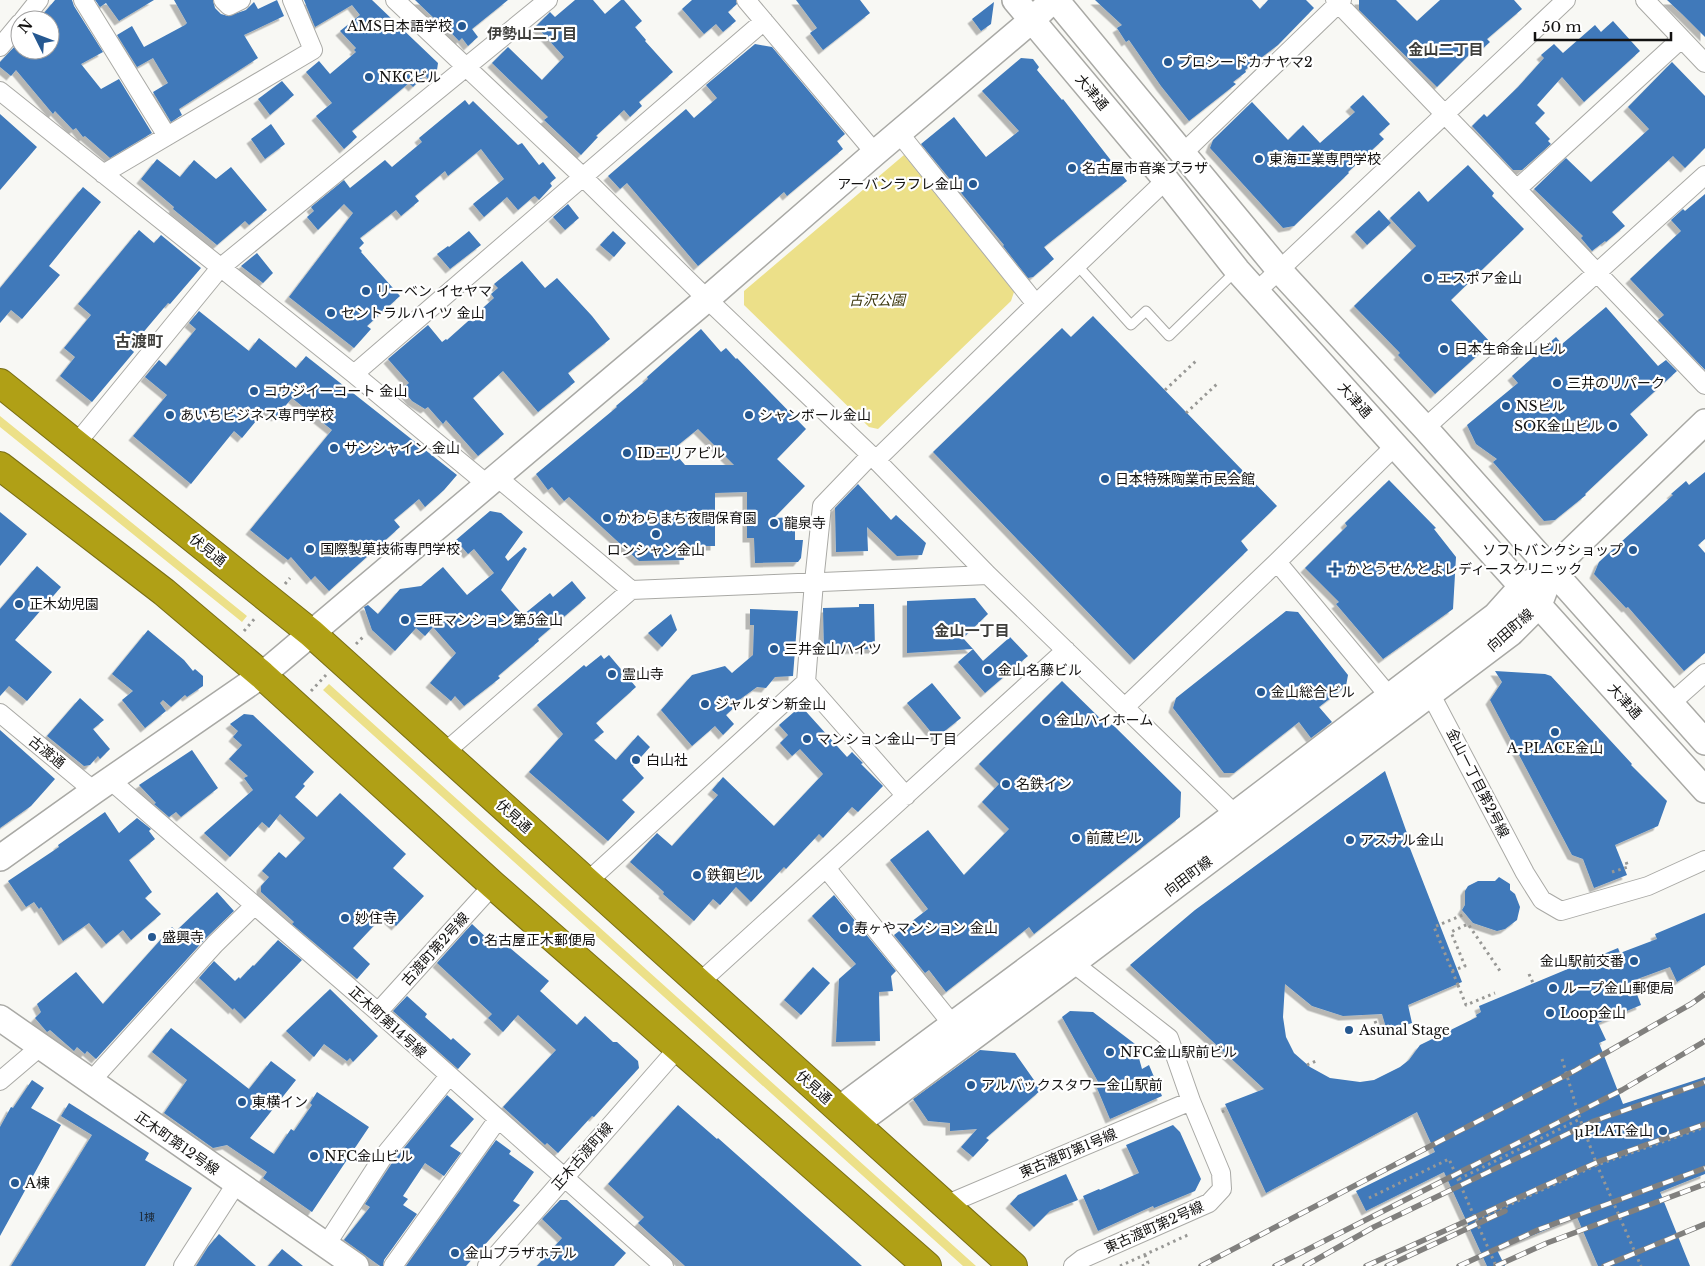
<svg xmlns="http://www.w3.org/2000/svg" width="1705" height="1266" viewBox="0 0 1705 1266" font-family="'Libre Baskerville','Noto Sans JP',serif">
<defs>
<filter id="shadow"><feDropShadow dx="-4.5" dy="4.5" stdDeviation="0" flood-color="#0004"/></filter>
</defs>
<rect width="100%" height="100%" fill="#f8f8f4"/>
<path fill="#ece089" d="M904,155L1014,292L1011,301L878,429L869,427L744,305V291Z
M0,416L247,616L242,622L0,427Z
M329,684L976,1266H963L323,690Z"/>
<path fill="#3f79ba" fill-rule="evenodd" filter="url(#shadow)" d="M55,0H72L74,6L103,52L81,64L101,89L119,79L152,133L110,158L85,136L83,137L76,128L73,130L55,111L53,114L16,70L11,76L0,67V62L16,45L20,50H50V20H38Z
M95,0H154L119,21L106,3L100,7Z
M174,0H213L215,8L221,14L228,16L246,10L254,2L258,9L277,0L284,16L244,35L258,58L179,109L182,115L171,122L153,92L168,83L153,58L137,67L117,35L132,26L144,47L185,25L187,23Z
M304,0H372L438,63L437,70L428,79L425,75L413,87L409,83L352,131L357,137L344,149L316,116L332,103L306,72L319,61L330,74L356,52L354,50L356,48L340,31L360,15L352,5L315,27Z
M415,0H508L472,29L478,37L468,46L462,38L459,41L440,21L438,22Z
M575,0H593L605,14L621,0H624L642,21L635,27L646,40L645,41L673,72L639,102L642,106L630,117L624,110L596,136L598,137L581,155L544,120L548,117L492,63L508,47L542,80L564,57L536,26L550,12L555,17Z
M692,0H736L737,4L728,12L736,21L723,32L716,24L704,34L682,9Z
M796,0H860L870,13L823,50L810,33L817,28Z
M1095,0H1252L1260,9L1268,0H1306L1314,8L1278,45L1245,70L1246,72L1233,82L1236,84L1189,121L1161,86L1129,40L1126,42L1117,28L1122,25Z
M1359,0H1396L1417,21L1440,0H1514L1522,9L1487,39L1490,42L1478,53L1474,50L1437,87L1359,10Z
M1667,0H1705V37L1682,14Z
M994,2L991,24L981,31L972,19Z
M1613,21L1640,51L1584,102L1562,77L1537,105L1545,113L1535,123L1550,139L1548,141L1551,144L1522,170H1513L1472,126L1484,114L1487,117L1518,87L1544,58L1541,55L1554,44L1563,53L1595,25L1601,32Z
M755,44L772,47L845,134L837,141L843,149L787,196L784,192L698,266L627,183L620,189L608,176L686,109L694,118L717,98L706,85Z
M1021,58L1033,59L1039,67L1037,70L1062,100L1063,99L1127,181L1044,247L1054,259L1033,277L1028,278L1003,246L1004,245L921,144L954,117L986,157L1019,131L982,91Z
M1672,62L1705,96V148L1685,168L1673,156L1612,212L1625,226L1606,242L1605,241L1592,251L1581,238L1583,236L1534,189L1566,158L1591,182L1649,129L1628,107Z
M282,81L294,95L270,115L258,99Z
M1363,95L1390,124L1379,134L1384,139L1348,172L1349,173L1294,226L1283,228L1210,148L1213,140L1252,102L1288,140L1303,125L1320,143L1355,112L1350,107Z
M465,100L469,105L473,101L518,145L522,143L539,165L543,162L556,178L550,183L552,186L539,200L535,196L533,197L518,210L507,197L484,217L473,204L504,179L481,149L448,176L445,171L415,196L419,201L401,216L396,210L360,238L364,243L359,248L362,251L361,252L400,296L367,326L371,329L354,348L289,297L353,213L344,204L318,230L307,217L314,211L311,207L344,180L350,188L385,160L392,167L422,142L419,138Z
M0,114L37,147L0,190Z
M271,124L285,144L265,159L251,139Z
M157,159L180,177L194,160L216,179L231,167L267,210L249,225L245,221L217,245L173,209L174,207L141,179Z
M1468,165L1494,193L1492,196L1524,229L1451,300L1491,343L1435,394L1398,355L1400,353L1354,306L1416,246L1390,218L1419,191L1428,202Z
M83,187L101,202L49,266L60,275L22,319L11,310L0,323V288Z
M1705,194V370L1658,320L1664,315L1630,279L1681,231L1671,220L1683,209L1685,211Z
M568,204L579,218L565,230L553,217Z
M1379,210L1391,223L1367,245L1355,232Z
M139,230L154,243L161,235L201,268L170,304L168,303L130,348L134,352L92,402L60,376L75,357L64,348L91,315L78,304Z
M469,231L481,245L450,269L437,254L448,246L449,247Z
M613,231L626,243L614,257L600,245Z
M257,253L273,273L263,283L241,266Z
M522,261L545,288L557,278L592,316L610,339L568,373L575,382L538,412L503,371L473,398L504,434L478,456L446,420L443,424L428,407L425,409L412,401L402,389L409,383L388,359L428,325L442,342L446,339L447,340L494,298L491,294L498,288L494,284Z
M1606,307L1658,366L1666,360L1677,371L1630,414L1648,435L1585,494L1586,495L1555,520L1544,521L1493,462L1497,459L1476,444L1467,425L1518,383L1512,376L1556,337L1562,344Z
M199,311L249,351L259,338L296,368L306,356L457,475L444,490L425,507L419,499L394,520L400,527L329,591L315,576L311,580L291,557L288,560L250,530L332,430L292,398L276,417L266,409L242,438L234,431L191,484L133,436L167,395L145,377L159,360L166,366L196,329L189,323Z
M1093,316L1277,506L1241,541L1248,550L1134,660L933,452L1062,328L1071,337Z
M701,329L721,352L726,348L736,359L737,358L806,429L777,459L805,486L774,518L795,517V540H803L801,558L798,562L755,563L754,538H747V492L715,493V546H683L684,560L639,561L569,497L564,501L552,487L548,490L536,474L617,407L616,406L648,379L647,377ZM698,429L734,465H685L672,450Z
M1705,472V539L1698,545L1705,553V653L1684,671L1628,607L1626,608L1594,574L1599,562L1673,495L1671,494L1686,481L1689,485Z
M1389,480L1436,528L1434,529L1456,557L1453,609L1383,659L1336,604L1339,602L1305,568L1347,526L1345,523Z
M858,484L891,520L896,515L926,543L922,555L897,556L867,527L868,551L836,552L835,508Z
M490,511L501,513L523,532L505,557L508,561L524,547L527,549L501,590L523,615L550,593L553,597L572,581L586,598L538,639L539,641L498,676L500,678L464,706L455,696L451,701L430,683L456,653L433,627L425,636L416,628L395,651L372,630L364,607L368,605L378,614L400,589L421,586L443,567L467,595L494,573L474,549L468,554L456,540Z
M0,512L27,534L0,566Z
M37,566L61,587L15,640L52,672L27,701L9,686L0,696V609Z
M975,598L988,614L963,638L973,649L907,653V601Z
M859,604H874L875,649L824,650L823,608L859,607Z
M750,609L798,611L793,676L775,677L766,688L757,687L739,700L740,702L726,715L734,724L723,735L715,726L692,746L661,710L692,675L725,666L732,673L753,655L754,625H750Z
M1286,611L1298,612L1348,675L1346,686L1319,707L1332,722L1311,738L1299,722L1234,773H1224L1173,708L1176,698Z
M671,614L677,630L662,647L648,633Z
M148,630L184,660L193,671L195,669L203,676V686L187,697L185,695L171,707L163,700L160,703L166,711L145,728L122,700L133,691L112,674Z
M1010,637L1028,656L985,693L958,662L973,649L983,661Z
M601,655L604,659L609,655L636,687L596,723L604,732L594,740L616,760L638,735L650,747L633,766L644,778L622,800L635,812L608,841L529,772L563,734L537,705L584,665L586,667Z
M1495,671L1545,674L1551,676L1632,764L1631,765L1667,801L1658,826L1615,845L1627,875L1594,888L1583,859L1572,855L1490,700L1502,682Z
M1062,681L1109,727L1112,724L1181,792L1180,817L1034,934L1029,927L946,992L929,970L925,973L894,935L928,909L890,860L928,830L964,875L1009,829L982,802L999,784L979,764Z
M932,683L961,718L936,738L907,703Z
M80,698L104,720L93,729L110,749L100,759L98,756L90,765L84,766L47,736Z
M801,706L847,757L852,752L863,763L861,764L883,786L858,812L852,807L823,838L819,834L786,869L784,867L751,902L736,887L720,905L713,899L694,921L663,894L664,892L630,862L657,833L672,846L718,795L712,790L723,777L774,826L823,774L800,749L792,756L780,743L788,735L779,725Z
M244,714L253,715L314,772L303,784L305,786L295,797L317,817L340,793L406,854L393,868L424,896L396,926L384,915L353,948L370,964L357,979L292,924L294,922L261,892V886L269,877L262,871L279,852L286,858L305,838L280,814L269,828L262,822L230,857L204,833L253,790L244,778L248,776L229,759L242,745L233,737L238,731L230,724Z
M0,730L55,779L31,806L0,828Z
M192,750L218,788L181,817L176,812L169,817L154,804L156,803L139,785Z
M1385,771L1408,836L1406,838L1462,982L1408,1005L1412,1023L1387,1031L1382,1014L1343,1016L1312,1006L1285,984L1283,1017L1286,1037L1294,1053L1310,1067L1330,1078L1360,1082L1374,1080L1400,1067L1409,1060L1420,1045L1477,1017L1476,1015L1481,1012L1479,1006L1618,948L1620,953L1657,939L1655,934L1705,913V965L1677,982L1670,967L1632,981L1641,1005L1598,1023L1606,1040L1599,1043L1623,1104L1705,1077V1174L1660,1192L1690,1266H1598L1577,1217L1497,1250L1505,1266H1487L1444,1172L1366,1211L1356,1191L1435,1152L1417,1112L1266,1193L1225,1104L1264,1089L1130,965L1195,910Z
M105,812L119,833L137,818L151,829L149,831L155,839L129,860L152,892L145,898L161,914L131,940L123,930L106,944L89,923L63,941L41,907L39,909L34,902L26,907L8,881L59,847L58,845Z
M1499,877L1510,884V890L1515,894L1520,907L1517,920L1505,929L1497,931L1473,923L1462,910L1465,905V891L1468,886L1478,881H1495Z
M217,892L234,911L207,937L96,1059L87,1051L85,1054L77,1047L74,1051L50,1030L47,1032L35,1018L41,1012L37,1004L76,972L103,1004L172,927L176,931Z
M834,895L896,971L891,976L893,991L879,992L880,1041L836,1042L839,979L856,964L812,916Z
M472,924L491,942L496,936L549,981L540,991L577,1025L585,1016L613,1042H617L638,1061L639,1068L594,1117L592,1116L558,1153L547,1143L545,1145L503,1107L556,1050L518,1015L503,1032L488,1018L492,1014L437,963Z
M278,940L302,960L245,1019L234,1008L233,1010L199,978L214,961L235,981L239,977L240,979L253,965L254,966Z
M813,967L830,983L801,1015L784,1000Z
M330,989L378,1036L353,1062L350,1058L347,1061L324,1044L314,1057L286,1031Z
M407,996L427,1014L425,1017L451,1040L453,1038L471,1054L458,1069L393,1011Z
M1070,1011L1093,1012L1135,1044L1142,1069L1149,1065L1162,1096L1110,1119L1097,1088L1101,1087L1062,1017Z
M171,1028L249,1089L271,1061L296,1080L250,1138L274,1154L291,1129L294,1131L312,1105L310,1103L317,1092L369,1127L312,1212L263,1178L267,1172L227,1145L213,1148L164,1113L187,1080L152,1052Z
M980,1050L1015,1053L1041,1090L986,1138L989,1140L973,1157L961,1147L977,1129L950,1131V1123L928,1121L913,1099Z
M32,1080L44,1088L31,1108L61,1125L0,1236V1127L11,1107L13,1108Z
M447,1095L474,1119L450,1146L461,1153L444,1176L425,1163L403,1196L408,1199L403,1205L417,1214L384,1260L383,1266H380L344,1240L370,1207L365,1204L392,1163Z
M69,1103L149,1153L145,1160L192,1188L145,1266H11L92,1135L61,1116Z
M678,1105L717,1139L718,1138L862,1266H685L638,1223L644,1217L608,1184Z
M1173,1125L1180,1132L1201,1179L1195,1191L1154,1208L1153,1206L1098,1231L1083,1196L1099,1189L1100,1190L1139,1173L1126,1145Z
M496,1140L511,1151L509,1154L534,1172L513,1201L520,1205L466,1266H406Z
M1066,1174L1078,1200L1050,1211L1034,1227L1010,1204L1018,1195Z
M560,1200H567L626,1253L614,1266H537L562,1238L542,1219Z
M219,1234L256,1266H196L208,1247Z
M282,1249L303,1266H268Z"/>
<g fill="none" stroke-linecap="round" stroke-linejoin="round">
<g stroke="#a9a9a5" stroke-width="11">
<path id="lane" d="M1077,265L1131,325L1146,311L1169,336L1237,270"/>
</g>
<g stroke="#a9a9a5" stroke-width="20">
<path id="street" d="M83,0L167,136
M223,0L229,6L241,0
M395,0L583,177L707,299L876,460L988,575L1243,822
M746,0L875,153
M1335,0L1705,385
M1645,0L1705,63
M23,20L39,0
M0,47L20,23
M0,91L354,374L488,485
M899,133L1036,304
M1182,154L1342,0
M103,174L313,50L292,0
M1517,189L1681,39
M1257,291L1566,0
M354,374L764,21
M1425,428L1705,175
M76,444L220,268L548,0
M876,460L1036,304L1166,180
M497,477L631,590
M1277,562L1389,696
M806,682L906,796
M1430,693L1525,873L1542,900L1561,911L1648,886L1705,860
M1670,704L1705,673
M1125,707L1277,562L1396,445
M0,713L94,791
M444,753L631,590L988,575
M110,780L378,1012L664,1266
M826,868L953,1025
M587,882L806,682L814,582L822,506L871,455
M699,983L1066,650
M378,1012L493,885
M0,1081L40,1047
M91,1081L215,944L254,906
M945,1205L1191,1101
M326,1245L383,1157L449,1076
M183,1266L236,1184
M393,1266L498,1119
M487,1266L679,1047
M1073,1266L1082,1259L1209,1203L1222,1189L1221,1173L1191,1101L1169,1038L1073,963"/>
</g>
<g stroke="#a9a9a5" stroke-width="28">
<path id="secondary" d="M1015,0L1166,180L1237,270L1705,790
M1056,0L1280,271L1425,428L1705,742
M0,858L94,791L262,675L707,299L875,153L1032,20L1053,0
M0,1018L356,1266
M839,1109L1209,834L1495,616L1521,587L1552,571L1572,550L1705,422
M856,1124L1073,963L1511,633L1539,605L1545,589"/>
</g>
<g stroke="#796e14" stroke-width="30">
<path id="highway" d="M0,383L311,633L1013,1266
M0,466L164,592L262,675L493,885L927,1266"/>
</g>
<path stroke="#989895" stroke-width="3" stroke-dasharray="2.5 4" stroke-linecap="butt" d="M1165,390L1197,360
M1186,413L1218,383
M285,584L290,578
M244,631L256,617
M356,644L363,637
M311,691L326,675
M1612,872L1628,867L1625,859
M1452,971L1465,966L1451,932L1468,924L1500,971
M1529,974L1533,983
M1458,985L1434,927L1465,914
M1375,1021L1378,1028L1386,1026
M1562,1059L1580,1119L1597,1165L1641,1266
M1307,1065L1318,1060
M1222,1112L1227,1109
M1459,1179L1580,1119
M1369,1198L1449,1159L1496,1266
M1476,1220L1597,1165L1705,1127
M1120,1266L1190,1234
M1142,1266L1148,1263L1145,1255"/>
<use href="#lane" stroke="#fff" stroke-width="9"/>
<use href="#street" stroke="#fff" stroke-width="18"/>
<use href="#secondary" stroke="#fff" stroke-width="25"/>
<use href="#highway" stroke="#b0a016" stroke-width="28"/>
<g stroke="#81807e" stroke-width="5.5">
<path id="rail" d="M1201,1266L1576,1070L1691,1004L1705,994
M1275,1266L1622,1090L1705,1041
M1305,1266L1374,1227L1594,1121L1705,1082
M1366,1266L1600,1161L1705,1124
M1387,1266L1505,1211
M1459,1266L1540,1229L1705,1168
M1496,1266L1547,1243L1705,1184
M1604,1266L1705,1224"/>
</g>
<use href="#rail" stroke="#fff" stroke-width="4" stroke-dasharray="11" stroke-linecap="butt"/>
<path stroke="#989895" stroke-width="3" stroke-dasharray="2.5 4" stroke-linecap="butt" d="M1458,985L1466,1005L1495,993"/>
</g>
<g fill="#255891" stroke="#fff" stroke-width="2">
<circle cx="462" cy="26" r="5"/>
<circle cx="1168" cy="62" r="5"/>
<circle cx="369" cy="77" r="5"/>
<circle cx="1259" cy="159" r="5"/>
<circle cx="1072" cy="168" r="5"/>
<circle cx="973" cy="184" r="5"/>
<circle cx="1428" cy="278" r="5"/>
<circle cx="366" cy="291" r="5"/>
<circle cx="331" cy="313" r="5"/>
<circle cx="1444" cy="349" r="5"/>
<circle cx="1557" cy="383" r="5"/>
<circle cx="254" cy="391" r="5"/>
<circle cx="1506" cy="406" r="5"/>
<circle cx="170" cy="415" r="5"/>
<circle cx="749" cy="415" r="5"/>
<circle cx="1613" cy="426" r="5"/>
<circle cx="334" cy="448" r="5"/>
<circle cx="627" cy="453" r="5"/>
<circle cx="1105" cy="479" r="5"/>
<circle cx="607" cy="518" r="5"/>
<circle cx="774" cy="523" r="5"/>
<circle cx="656" cy="534" r="5"/>
<circle cx="310" cy="549" r="5"/>
<circle cx="1633" cy="550" r="5"/>
<path d="M1332.5 561.5h5v5h5v5h-5v5h-5v-5h-5v-5h5z"/>
<circle cx="19" cy="604" r="5"/>
<circle cx="405" cy="620" r="5"/>
<circle cx="774" cy="649" r="5"/>
<circle cx="988" cy="670" r="5"/>
<circle cx="612" cy="674" r="5"/>
<circle cx="1261" cy="692" r="5"/>
<circle cx="705" cy="704" r="5"/>
<circle cx="1046" cy="720" r="5"/>
<circle cx="1555" cy="732" r="5"/>
<circle cx="807" cy="739" r="5"/>
<circle cx="636" cy="760" r="5"/>
<circle cx="1006" cy="784" r="5"/>
<circle cx="1076" cy="838" r="5"/>
<circle cx="1350" cy="840" r="5"/>
<circle cx="697" cy="875" r="5"/>
<circle cx="345" cy="918" r="5"/>
<circle cx="844" cy="928" r="5"/>
<circle cx="152" cy="937" r="5"/>
<circle cx="474" cy="940" r="5"/>
<circle cx="1634" cy="961" r="5"/>
<circle cx="1553" cy="988" r="5"/>
<circle cx="1550" cy="1013" r="5"/>
<circle cx="1349" cy="1030" r="5"/>
<circle cx="1110" cy="1052" r="5"/>
<circle cx="971" cy="1085" r="5"/>
<circle cx="242" cy="1102" r="5"/>
<circle cx="1663" cy="1131" r="5"/>
<circle cx="314" cy="1156" r="5"/>
<circle cx="15" cy="1183" r="5"/>
<circle cx="455" cy="1253" r="5"/>
</g>
<g text-anchor="middle" stroke-width="4.5" stroke-linejoin="round" paint-order="stroke">
<g font-size="11" fill="#1e2c3b">
<text x="147" y="1221">1棟</text>
</g>
<g font-size="14" fill="#131211" stroke="#fff" text-anchor="start">
<text x="452" y="31" text-anchor="end">AMS日本語学校</text>
<text x="1178" y="67">プロシードカナヤマ2</text>
<text x="379" y="82">NKCビル</text>
<text x="1269" y="164">東海工業専門学校</text>
<text x="1082" y="173">名古屋市音楽プラザ</text>
<text x="963" y="189" text-anchor="end">アーバンラフレ金山</text>
<text x="1438" y="283">エスポア金山</text>
<text x="376" y="296">リーベン イセヤマ</text>
<text x="341" y="318">セントラルハイツ 金山</text>
<text x="1454" y="354">日本生命金山ビル</text>
<text x="1567" y="388">三井のリパーク</text>
<text x="264" y="396">コウジイーコート 金山</text>
<text x="1516" y="411">NSビル</text>
<text x="180" y="420">あいちビジネス専門学校</text>
<text x="759" y="420">シャンボール金山</text>
<text x="1603" y="431" text-anchor="end">SOK金山ビル</text>
<text x="344" y="453">サンシャイン 金山</text>
<text x="637" y="458">IDエリアビル</text>
<text x="1115" y="484">日本特殊陶業市民会館</text>
<text x="617" y="523">かわらまち夜間保育園</text>
<text x="784" y="528">龍泉寺</text>
<text x="320" y="554">国際製菓技術専門学校</text>
<text x="656" y="555" text-anchor="middle">ロンシャン金山</text>
<text x="1623" y="555" text-anchor="end">ソフトバンクショップ</text>
<text x="1346" y="574">かとうせんとよレディースクリニック</text>
<text x="29" y="609">正木幼児園</text>
<text x="415" y="625">三旺マンション第5金山</text>
<text x="784" y="654">三井金山ハイツ</text>
<text x="998" y="675">金山名藤ビル</text>
<text x="622" y="679">霊山寺</text>
<text x="1271" y="697">金山総合ビル</text>
<text x="715" y="709">ジャルダン新金山</text>
<text x="1056" y="725">金山ハイホーム</text>
<text x="817" y="744">マンション金山一丁目</text>
<text x="1555" y="753" text-anchor="middle">A-PLACE金山</text>
<text x="646" y="765">白山社</text>
<text x="1016" y="789">名鉄イン</text>
<text x="1086" y="843">前蔵ビル</text>
<text x="1360" y="845">アスナル金山</text>
<text x="707" y="880">鉄鋼ビル</text>
<text x="355" y="923">妙住寺</text>
<text x="854" y="933">寿ヶやマンション 金山</text>
<text x="162" y="942">盛興寺</text>
<text x="484" y="945">名古屋正木郵便局</text>
<text x="1624" y="966" text-anchor="end">金山駅前交番</text>
<text x="1563" y="993">ループ金山郵便局</text>
<text x="1560" y="1018">Loop金山</text>
<text x="1359" y="1035">Asunal Stage</text>
<text x="1120" y="1057">NFC金山駅前ビル</text>
<text x="981" y="1090">アルバックスタワー金山駅前</text>
<text x="252" y="1107">東横イン</text>
<text x="1653" y="1136" text-anchor="end">μPLAT金山</text>
<text x="324" y="1161">NFC金山ビル</text>
<text x="25" y="1188">A棟</text>
<text x="465" y="1258">金山プラザホテル</text>
</g>
<g font-size="14" fill="#131211" stroke="#fff">
<text transform="translate(1092 92) rotate(50)" y="5">大津通</text>
<text transform="translate(1355 400) rotate(48)" y="5">大津通</text>
<text transform="translate(208 550) rotate(39)" y="5">伏見通</text>
<text transform="translate(1510 630) rotate(-41)" y="5">向田町線</text>
<text transform="translate(1625 701) rotate(48)" y="5">大津通</text>
<text transform="translate(47 752) rotate(39)" y="5">古渡通</text>
<text transform="translate(1478 783) rotate(63)" y="5">金山一丁目第2号線</text>
<text transform="translate(514 816) rotate(42)" y="5">伏見通</text>
<text transform="translate(1188 876) rotate(-37)" y="5">向田町線</text>
<text transform="translate(435 949) rotate(-48)" y="5">古渡町第2号線</text>
<text transform="translate(388 1022) rotate(42)" y="5">正木町第14号線</text>
<text transform="translate(814 1087) rotate(42)" y="5">伏見通</text>
<text transform="translate(177 1143) rotate(35)" y="5">正木町第12号線</text>
<text transform="translate(1068 1153) rotate(-23)" y="5">東古渡町第1号線</text>
<text transform="translate(582 1156) rotate(-49)" y="5">正木古渡町線</text>
<text transform="translate(1154 1227) rotate(-24)" y="5">東古渡町第2号線</text>
</g>
<g font-size="14" font-style="italic" fill="#3c370d" stroke="#fff">
<text x="877" y="305">古沢公園</text>
</g>
<g font-size="15" font-weight="bold" fill="#3f3f3c" stroke="#fff">
<text x="532" y="39">伊勢山二丁目</text>
<text x="1446" y="55">金山二丁目</text>
<text x="972" y="636">金山一丁目</text>
</g>
<g font-size="16" font-weight="bold" fill="#3f3f3c" stroke="#fff">
<text x="139" y="347">古渡町</text>
</g>
</g>
<g transform="translate(35 35) rotate(312)"><circle r="24" fill="#ffffff" stroke="#a1a0a0"/>
<path d="M0-4L9 19L0 12L-9 19Z" fill="#255891"/>
<text y="-8" font-size="14" font-weight="bold" text-anchor="middle" fill="#131211">N</text>
</g>
<path d="M1535 32v8h136v-8" fill="none" stroke="#131211" stroke-width="2.5"/>
<text x="1542" y="32" font-size="15" fill="#131211" stroke="#ffffff" stroke-width="4" paint-order="stroke">50 m</text>
</svg>
